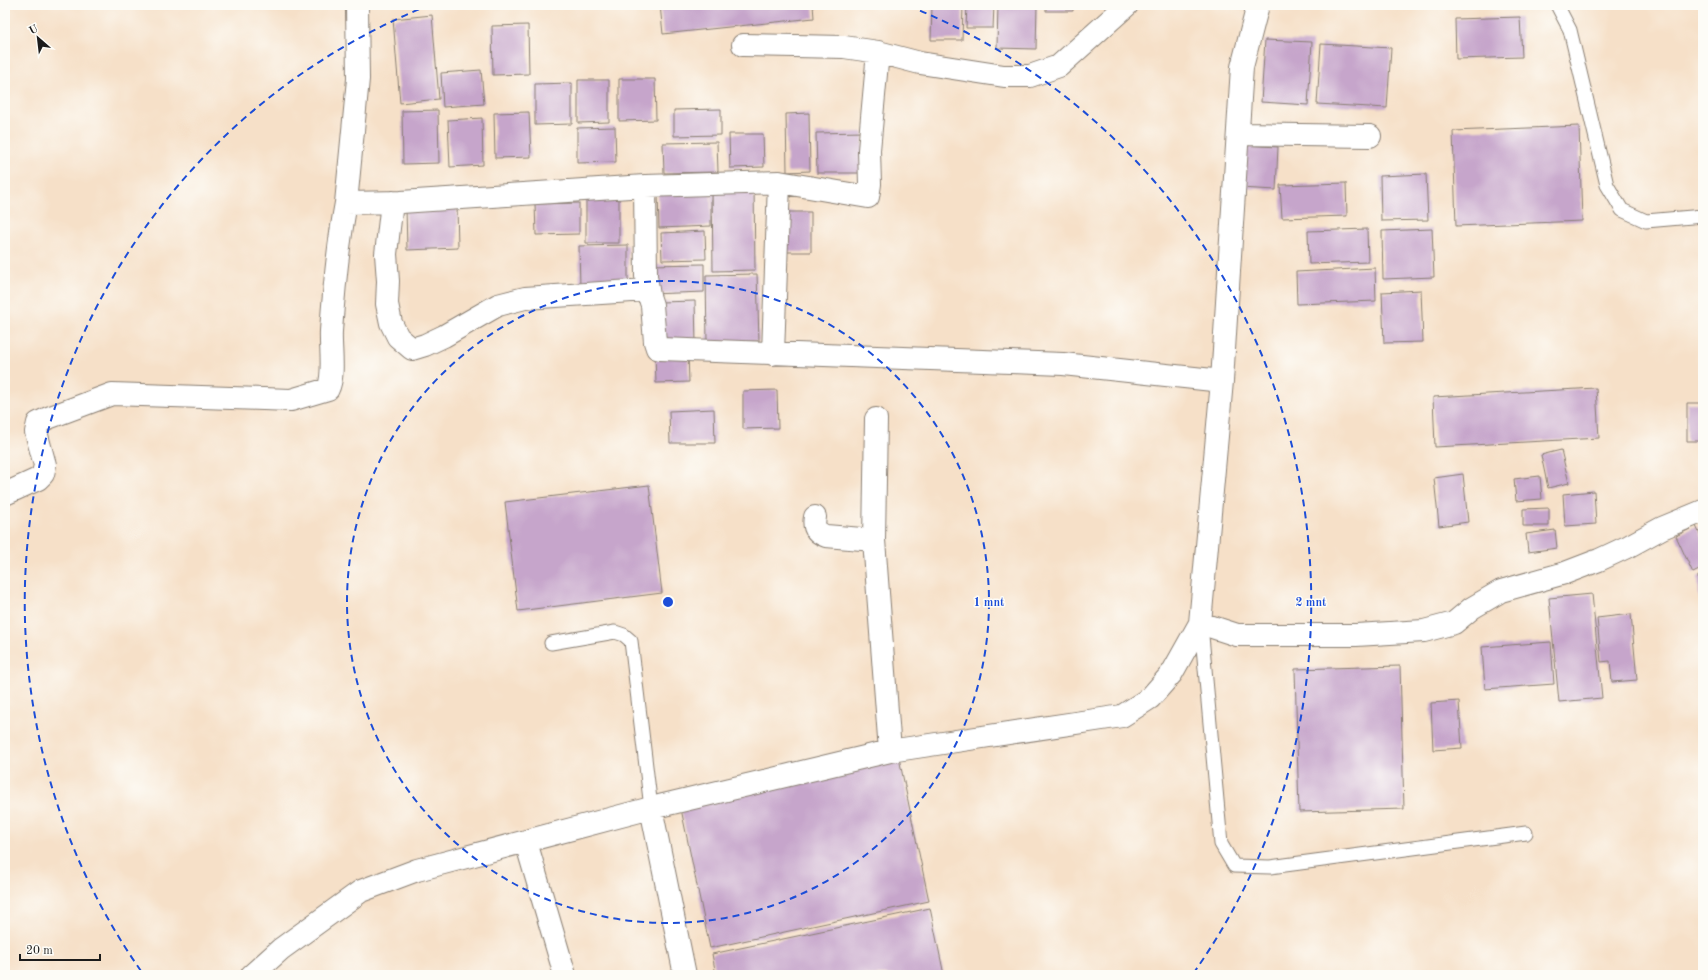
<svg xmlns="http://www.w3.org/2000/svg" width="1708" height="980" viewBox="0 0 1708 980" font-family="'Old Standard TT',serif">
<rect width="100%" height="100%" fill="#fdfcf7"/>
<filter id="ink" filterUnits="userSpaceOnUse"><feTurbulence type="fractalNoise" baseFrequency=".025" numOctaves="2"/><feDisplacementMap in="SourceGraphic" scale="8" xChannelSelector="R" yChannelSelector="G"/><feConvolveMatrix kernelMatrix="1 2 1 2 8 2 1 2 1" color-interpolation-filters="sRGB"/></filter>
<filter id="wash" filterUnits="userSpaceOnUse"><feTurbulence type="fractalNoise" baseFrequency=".012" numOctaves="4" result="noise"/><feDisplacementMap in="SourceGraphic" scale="16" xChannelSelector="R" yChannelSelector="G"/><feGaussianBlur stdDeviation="0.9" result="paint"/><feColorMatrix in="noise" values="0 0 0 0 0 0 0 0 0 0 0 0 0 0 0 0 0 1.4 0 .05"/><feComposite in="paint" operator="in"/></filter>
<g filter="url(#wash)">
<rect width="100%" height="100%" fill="#f6e0c8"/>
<g id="blocks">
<path fill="#c6a5cb" d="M660,5H813L814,18L663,34Z
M932,5H963L962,40H931Z
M967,5H994L993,28H966Z
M998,5H1037L1036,49L997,48Z
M1046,5H1073V11H1046Z
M432,15L439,99L400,103L393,19Z
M1520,17L1522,57L1456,59L1455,19Z
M528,25L529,74L493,75L492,26Z
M1265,40L1312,42L1308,105L1261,102Z
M1321,44L1391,48L1387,108L1317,104Z
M481,70L484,104L443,107L441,73Z
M619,79H655L656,120L619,121Z
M578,80H609V122L578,123Z
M572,83V124L535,125V84Z
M721,109V135L674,136V110Z
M438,110L439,163L403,164L402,111Z
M529,112L531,157L495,158L494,113Z
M809,113L810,171L787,172L786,114Z
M482,118L483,165L450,167L448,120Z
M1579,126L1582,221L1456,226L1453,131Z
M615,127L616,162L577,163V128Z
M863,132V173H817L816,133Z
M729,134H763L764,167L730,168Z
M717,142L718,172L664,173L663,143Z
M1243,145L1278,147L1276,190L1240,188Z
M1426,174L1428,220L1381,221L1380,176Z
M1346,183L1347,216L1282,218L1280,185Z
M754,186L755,270L713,271L712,187Z
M711,191V226L659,228L658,192Z
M619,199V243H586V200Z
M579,203V234L536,235L535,204Z
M457,205L458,248L407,250L406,208Z
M783,212H811V252H784Z
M1367,229L1368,262L1309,264L1308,231Z
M1432,229L1434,277L1383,279L1382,231Z
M705,231L706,259L662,260L661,233Z
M628,245V286L580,287L579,246Z
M704,264V292L650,294L649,265Z
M1375,268L1376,301L1297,304L1296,272Z
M757,274L759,341L707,342L706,275Z
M1421,290L1423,342L1384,343L1382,292Z
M695,301L696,344L661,345L660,302Z
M655,354H688L689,382L656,383Z
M1596,388L1599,438L1435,447L1433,397Z
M777,390L778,428L743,429V391Z
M1687,403H1703V441H1687Z
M714,409L715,443H670L669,411Z
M1561,450L1569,483L1548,488L1541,455Z
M1463,474L1468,522L1439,526L1434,478Z
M1540,476L1542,499L1516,501L1514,479Z
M649,485L662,593L518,611L505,502Z
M1594,491L1596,524L1565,526L1563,494Z
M1549,508V526H1523V509Z
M1696,526L1703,541V568L1693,573L1676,536Z
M1555,530L1557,548L1528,552L1526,534Z
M1698,576H1703V599H1699Z
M1592,594L1602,698L1559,702L1549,598Z
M1631,614L1637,680L1612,682L1610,661L1601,662L1597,618Z
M1551,642L1554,684L1485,689L1482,647Z
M1400,666L1404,809L1299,812L1295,669Z
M1459,701L1462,748L1433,750L1431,703Z
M899,758L929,901L710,948L680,804Z
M930,908L944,975H716L712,954Z"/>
</g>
</g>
<g filter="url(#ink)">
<use href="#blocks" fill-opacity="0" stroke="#897e72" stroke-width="1"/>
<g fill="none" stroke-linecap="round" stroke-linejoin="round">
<g stroke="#897e72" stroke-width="15">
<path id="service" d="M1557,5L1570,30L1607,185L1622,210L1646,221L1703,216
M1201,625L1221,844L1234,866L1270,867L1526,833
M551,643L615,632L624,635L631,641L651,808"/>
</g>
<g stroke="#897e72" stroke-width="24">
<path id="minor" d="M743,45L844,47L878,52L920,63L1004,76H1030L1059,66L1127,5
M1238,134L1370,136
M645,186L646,276L649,296L652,305L655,342L657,348L661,349L1063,364L1222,381
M392,202L386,254L388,281L387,304L391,323L398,337L412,349L425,345L444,336L498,305L525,298L647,290
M346,203L358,79L357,5
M773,354L779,182
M5,494L38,479L43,474L45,465L36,432L38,423L48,418L112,394L291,400L328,389C335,375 330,347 331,331C334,289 338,245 346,203L401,202L645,186L779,182L868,197L870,184L869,150L878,52
M815,517C813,527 815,532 826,536L874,540L890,751
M874,540L876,419
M1200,623L1237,635H1356L1424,631L1454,623L1472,608L1501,591L1565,573L1599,560L1629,546L1662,528L1703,511
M651,808L685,975
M526,842L565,975
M252,975L281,949L361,891L417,870L651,808L890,751L1122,716L1150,698L1172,673L1200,623L1222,381L1242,67L1258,5"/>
</g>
<use href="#service" stroke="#fff" stroke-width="13"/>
<use href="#minor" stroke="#fff" stroke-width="22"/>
</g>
</g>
<g fill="none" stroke="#1d4ed8" stroke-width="2" stroke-dasharray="7 5">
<circle cx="668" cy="602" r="321"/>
<path d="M141 971A643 643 0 0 1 427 6M909 6A643 643 0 0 1 1195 971"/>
</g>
<circle cx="668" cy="602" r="6" fill="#1d4ed8" stroke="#fdfcf7" stroke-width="2"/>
<g font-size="12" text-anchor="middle" font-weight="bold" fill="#1d4ed8" stroke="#fdfcf7" stroke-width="3" stroke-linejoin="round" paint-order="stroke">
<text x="989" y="606">1 mnt</text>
<text x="1311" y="606">2 mnt</text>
</g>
<rect width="1708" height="980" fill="none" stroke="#fdfcf7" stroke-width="20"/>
<g transform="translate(38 38) rotate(332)" stroke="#fdfcf7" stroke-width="3" paint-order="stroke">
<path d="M0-3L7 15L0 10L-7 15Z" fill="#1c1c1c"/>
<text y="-6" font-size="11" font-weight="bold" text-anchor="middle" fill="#1c1c1c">U</text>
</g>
<path d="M20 954v6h80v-6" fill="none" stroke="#1c1c1c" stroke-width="2"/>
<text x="26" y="954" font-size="12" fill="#1c1c1c" stroke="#fdfcf7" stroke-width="3" paint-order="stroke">20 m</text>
</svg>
